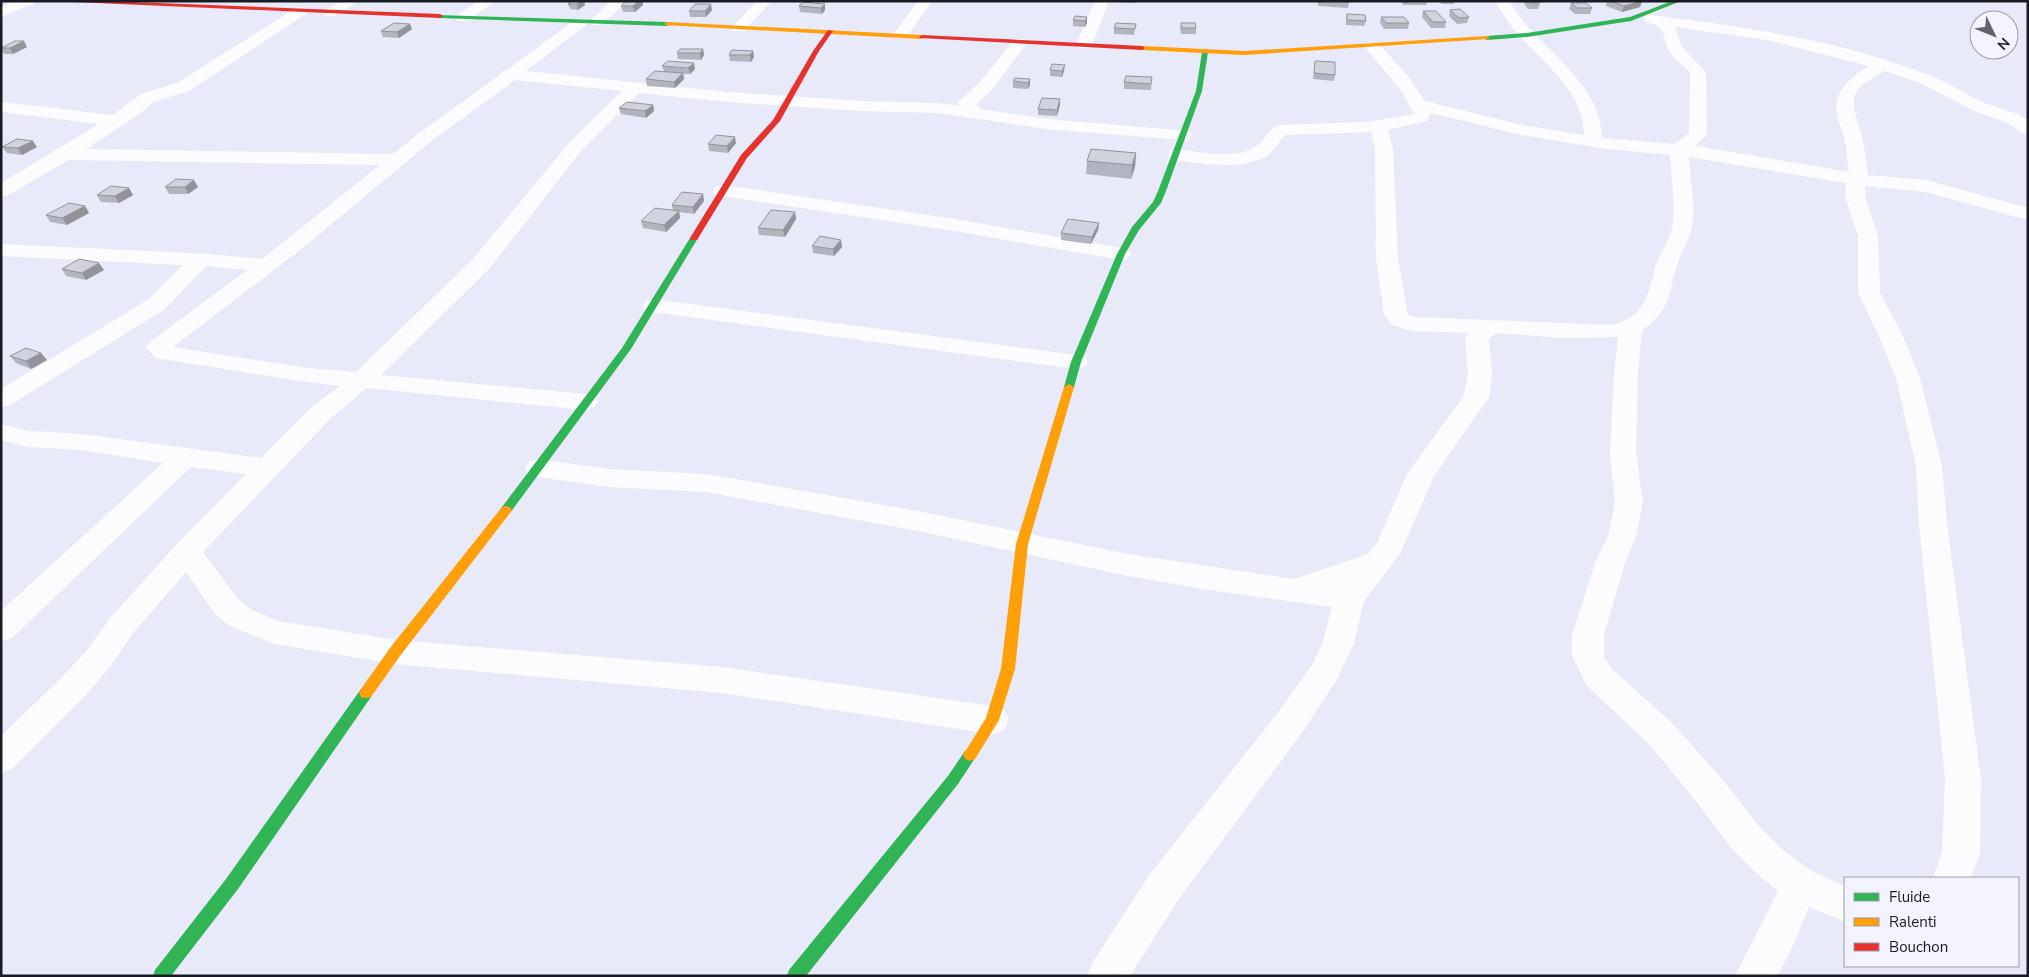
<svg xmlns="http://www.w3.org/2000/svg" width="2029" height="977" viewBox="0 0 2029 977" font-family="'Nunito Sans',sans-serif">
<rect width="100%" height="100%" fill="#e8eaf9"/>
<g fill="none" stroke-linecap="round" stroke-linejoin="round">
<path fill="#fcfcfe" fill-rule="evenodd" d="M15,1H35L33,4L1,17V7Z
M340,1H358L335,16H325L323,13Z
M479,1H496L467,21H457L455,18L457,15Z
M611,1H627L602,25H592L590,22L592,19Z
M757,1H772L744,31H734L731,28L734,25Z
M918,1H932L906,38H896L893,35Z
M1095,1H1109L1092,45L1089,48H1079L1076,45Z
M1495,1H1509C1516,11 1522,21 1530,29C1559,61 1601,91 1602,138L1675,144L1689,133L1690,72C1684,66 1677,61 1672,55C1658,37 1673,29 1646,22L1644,19L1646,16L1651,15C1745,27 1842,40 1931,76C1949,83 1965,94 1982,102C1997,108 2015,111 2028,120V134L2022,133L2010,124L1972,110L1920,83L1884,71C1845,93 1851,98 1862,137C1865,149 1866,162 1868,175L1926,180L2028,208V220L1925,192L1865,186V196L1878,236L1880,293L1902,334L1920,378L1942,466L1947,524L1981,779L1980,853L1971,878H1933L1942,853L1945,779L1919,524L1916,466L1896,378L1878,334L1858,293V236L1845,196L1846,183L1689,157C1690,177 1694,198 1693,218C1692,236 1683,248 1677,265C1668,293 1671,311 1642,330L1638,374L1636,453L1643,503L1636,536L1625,563L1604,635V656L1611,668L1672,723L1722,779L1758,825L1784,851L1813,872L1845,886V922L1809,907L1791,950L1777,976H1735L1778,891L1758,875L1732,849L1696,801L1648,743L1587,686L1572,656V635L1595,563L1608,536L1615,503L1610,453L1614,374L1618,337L1562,338L1496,333L1489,340L1492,374L1489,397L1434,476L1400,554L1364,601L1354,644L1336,681L1304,730L1178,900L1130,976H1087L1093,962L1150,874L1280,710L1312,665L1322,644L1332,607L1216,591L1128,576L918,531L706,492L609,487L538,477L528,474L525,468L528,462L538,459L609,469L706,474L918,511L1128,554L1294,579L1368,554L1377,543L1407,474L1463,397L1468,374L1465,339L1469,333L1411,331L1392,325L1384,314L1376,259L1375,149L1371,132L1286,135C1278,141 1275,151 1267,156C1241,171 1205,163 1177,161L1170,159L1168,155L1170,151L1177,149C1200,152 1234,160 1255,147C1266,140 1267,128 1281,125L1366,122L1414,114L1400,89L1364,46L1366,43H1378L1406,74L1425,101L1522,125L1584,135C1584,91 1543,63 1517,33C1509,24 1502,12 1495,1ZM1675,27L1767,40L1869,66C1851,77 1833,91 1837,114C1838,122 1842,129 1844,137C1847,149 1847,161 1849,172L1695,146L1707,135L1706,72L1682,47ZM1431,113L1522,135L1606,149L1670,155C1671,179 1677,209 1671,232C1667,245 1658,255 1655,268C1648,297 1644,317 1612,325L1414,317L1408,315L1398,259L1393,149L1388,130L1427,121Z
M301,7L306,8L308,11L306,14L189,91L153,102L141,113L86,149L393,154L422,131L501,74L503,71L507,70L576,19H586L588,22L586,25L526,71L728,92L861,101L938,103L960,106L957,103L979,83L1015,39H1025L1028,42L991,91L976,104L980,109L1046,119L1189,131L1192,135L1189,139L1183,140L1046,129L938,113L861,111L728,102L639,93L581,151L489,269L381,375L585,394L594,397L598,402L594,407L585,410L367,388L331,418L203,552L237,598L252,610L278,621L395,640L722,667L992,706L1004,710L1009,720L1004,730L992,734L722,693L395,664L274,644L230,626L215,614L186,572L133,633L109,668L85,696L13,768L1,773V736L61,678L87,650L111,617L177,544L246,474L191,467L12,638L1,642V611L163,463L82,450L28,447L1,440V424L28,431L82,434L261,458L313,406L340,386L307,382L155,358L146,347L150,342L247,270L206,266L165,309L10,405L1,408V389L149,299L183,265L1,256V244L210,254L262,259L380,165L69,160L8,195L1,197V183L99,124L1,112V102L113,115L141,94L177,83L296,8ZM515,80L622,91L569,143L473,259L356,372L307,368L173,347L300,250L434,139Z
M723,185L955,219L1121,248L1128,250L1132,254L1128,258L1121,260L955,231L716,195L713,191L716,187Z
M653,299L1076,355L1085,357L1088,362L1085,367L1076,369L645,311L642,306L645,301Z"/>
<path fill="#30b455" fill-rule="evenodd" d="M1672,1H1681L1631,21L1527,37L1487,40L1484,38L1487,36L1527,33L1630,17Z
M438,15L667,22L670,24L667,26L440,18L437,16Z
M1205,50L1208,52L1202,91L1166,191L1161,203L1139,230L1125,254L1081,362L1074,387L1073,389H1065L1064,387L1071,362L1117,254L1132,227L1153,202L1158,191L1196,91L1202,52Z
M694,235L698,238L631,349L510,513H502L500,510L502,507L622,348L690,238Z
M366,688L371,689L373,693L371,697L238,889L171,976H153L155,970L226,879L361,689Z
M970,749L975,751L977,755L958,784L806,976H787L789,970L948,776L965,751Z"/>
<path fill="#ff9f0a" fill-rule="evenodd" d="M667,22L922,35L925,37L922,39L665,25V23Z
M1487,36L1489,37V39L1244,55L1142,50L1139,48L1142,46L1244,51Z
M1069,384L1074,387L1028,544L1015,669L999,720L975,759L970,761L965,759L963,755L986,718L1001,669L1016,544L1064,387Z
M506,506L510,507L512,510L510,513L400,656L371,697L366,698L361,697L359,693L361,689L390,648L502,507Z"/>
<path fill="#e5322d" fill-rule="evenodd" d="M51,1H106L440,14L443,16L440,18Z
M828,30L833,31L819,51L780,121L747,158L697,240H691L690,238L741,155L773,120L813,51Z
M922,35L1142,46L1145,48L1142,50L920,38L919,37Z"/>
</g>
<path fill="#b3b5be" d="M626,1H642L643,5L635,12H623L621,6Z
M1118,1H1136V3L1118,2Z
M1318,1H1349V2L1348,8L1318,6Z
M1401,1H1427L1426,5H1403Z
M1440,1H1454V4H1441Z
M1524,1H1538L1540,3L1538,9H1528L1524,3Z
M1607,1H1642L1640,7L1622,12L1606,6Z
M1571,3L1592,8L1590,14H1575L1569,9Z
M568,4L585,5L578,10L570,9Z
M825,4V10L822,14L800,12L799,6Z
M712,10L706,17H690L689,11Z
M1450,10L1469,17L1467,23L1457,24L1449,16Z
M1423,11L1446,22L1445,28H1431L1422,17Z
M1347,14L1366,21L1364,26L1346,25V20Z
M1087,17V23L1085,27L1073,26V20Z
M1381,17L1409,23L1408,29H1384L1380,23Z
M1181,23L1196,28V34H1181L1180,28Z
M1136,24L1134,35L1114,34V28Z
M412,29L399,38L383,37L381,31Z
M1,47H27L13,54H4L1,49Z
M703,49L704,55L701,60L678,59L677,53Z
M753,51L754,57L751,62L730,61L729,55Z
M1315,61L1335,75L1334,81L1313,79Z
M662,66L695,69L690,74H683L684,79L675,88L647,86L646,79L664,71Z
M1050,70L1064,71L1062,77L1050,76Z
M1152,77L1151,90L1124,89V82Z
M1030,79V85L1028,89L1013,88V81Z
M1060,99V105L1057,116L1038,115V109Z
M653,105L654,111L646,118L621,114L619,108Z
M736,143L728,153L709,151L708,144Z
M2,147H37L22,155L7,153Z
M1136,153L1135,167L1131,179L1086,174L1087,161Z
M165,187H198L188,194H169Z
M129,188L133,195L119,203L101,202L97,195Z
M703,194L704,201L694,214L679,212L680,218L666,232L643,228L641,221L673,211L672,205Z
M85,206L89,213L67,225L50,222L46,215Z
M795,212L796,219L785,237L759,235L758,228Z
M1099,223L1098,230L1091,244L1061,240V233Z
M812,246L842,247L834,256L813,253Z
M62,269L104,270L86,280L66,276Z
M10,356L47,360L31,369L16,363Z"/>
<path fill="#92939b" d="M581,1H584L585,5L578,10L577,4Z
M639,1H642L643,5L635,12L633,6Z
M1642,1L1640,7L1622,12L1624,6Z
M711,4L712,10L706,17L705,11Z
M825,4V10L822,14L821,8Z
M1087,17V23L1085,27V21Z
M410,24L412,29L399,38L397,32Z
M24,41L27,47L13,54L10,48Z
M703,49L704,55L701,60L700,53Z
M753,51L754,57L751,62L750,55Z
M694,63L695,69L690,74L688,68Z
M1065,65L1064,71L1062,77V71Z
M683,73L684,79L675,88L674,82Z
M1030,79V85L1028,89V83Z
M1060,99V105L1057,116V110Z
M653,105L654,111L646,118L645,111Z
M735,137L736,143L728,153L727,146Z
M33,141L37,147L22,155L18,148Z
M1136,153L1135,167L1131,179L1132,165Z
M194,180L198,187L188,194L185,187Z
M129,188L133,195L119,203L115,196Z
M703,194L704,201L694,214L693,207Z
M85,206L89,213L67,225L62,218Z
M679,211L680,218L666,232L664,225Z
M795,212L796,219L785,237L783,230Z
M1099,223L1098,230L1091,244L1092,237Z
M841,240L842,247L834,256L833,249Z
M99,263L104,270L86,280L82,273Z
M41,353L47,360L31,369L26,361Z"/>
<path fill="#d0d2dd" stroke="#92939b" d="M572,1H581L577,4H568Z
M626,1H639L633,6H621Z
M1330,1H1349V2Z
M1529,1H1538L1540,3H1530Z
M1611,1H1642L1624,6Z
M803,2L825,4L821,8L799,6Z
M1571,3H1586L1592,8H1577Z
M695,4H711L705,11H689Z
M1460,9L1469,17L1459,18L1450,10Z
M1423,11H1436L1446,22H1433Z
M1347,14L1365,15L1366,21L1347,20Z
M1075,16L1087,17L1085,21L1073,20Z
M1381,17H1404L1409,23H1386Z
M394,23L410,24L397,32L381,31Z
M1116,23L1136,24L1135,29L1114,28Z
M1181,23H1195L1196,28H1182Z
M15,41H24L10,48H1Z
M680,49H703L700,53H677Z
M732,50L753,51L750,55H729Z
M668,61L694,63L688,68L662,66Z
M1315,61L1335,62V75L1314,73Z
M1052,64L1065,65L1062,71L1050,70Z
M655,71L683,73L674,82L646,79Z
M1126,76L1152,77L1151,84L1124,82Z
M1015,78L1030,79L1028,83L1013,81Z
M1042,98L1060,99L1057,110L1038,109Z
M627,102L653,105L645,111L619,108Z
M716,135L735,137L727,146L708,144Z
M17,139L33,141L18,148L2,147Z
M1091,149L1136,153L1132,165L1087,161Z
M176,179L194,180L185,187H165Z
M111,186L129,188L115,196L97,195Z
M682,192L703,194L693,207L672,205Z
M69,203L85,206L62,218L46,215Z
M655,208L679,211L664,225L641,221Z
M771,210L795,212L783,230L758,228Z
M1068,219L1099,223L1092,237L1061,233Z
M820,236L841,240L833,249L812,246Z
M79,259L99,263L82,273L62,269Z
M26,348L41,353L26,361L10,356Z"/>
<rect width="2029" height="977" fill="none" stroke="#191a23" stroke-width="5"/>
<rect x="1844" y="877" width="175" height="90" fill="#f2f3fe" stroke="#9b9ca6"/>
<rect x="1854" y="893" width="25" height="8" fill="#30b455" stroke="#9b9ca6"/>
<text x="1889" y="902" font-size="15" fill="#191a23">Fluide</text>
<rect x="1854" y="918" width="25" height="8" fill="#ff9f0a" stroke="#9b9ca6"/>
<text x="1889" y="927" font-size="15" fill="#191a23">Ralenti</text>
<rect x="1854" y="943" width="25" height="8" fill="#e5322d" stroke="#9b9ca6"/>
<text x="1889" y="952" font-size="15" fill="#191a23">Bouchon</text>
<g transform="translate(1994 35) rotate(133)"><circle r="24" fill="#f2f3fe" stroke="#9b9ca6"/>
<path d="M0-4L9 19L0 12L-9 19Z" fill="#61636e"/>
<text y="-8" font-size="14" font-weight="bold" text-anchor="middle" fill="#191a23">N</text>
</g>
</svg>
